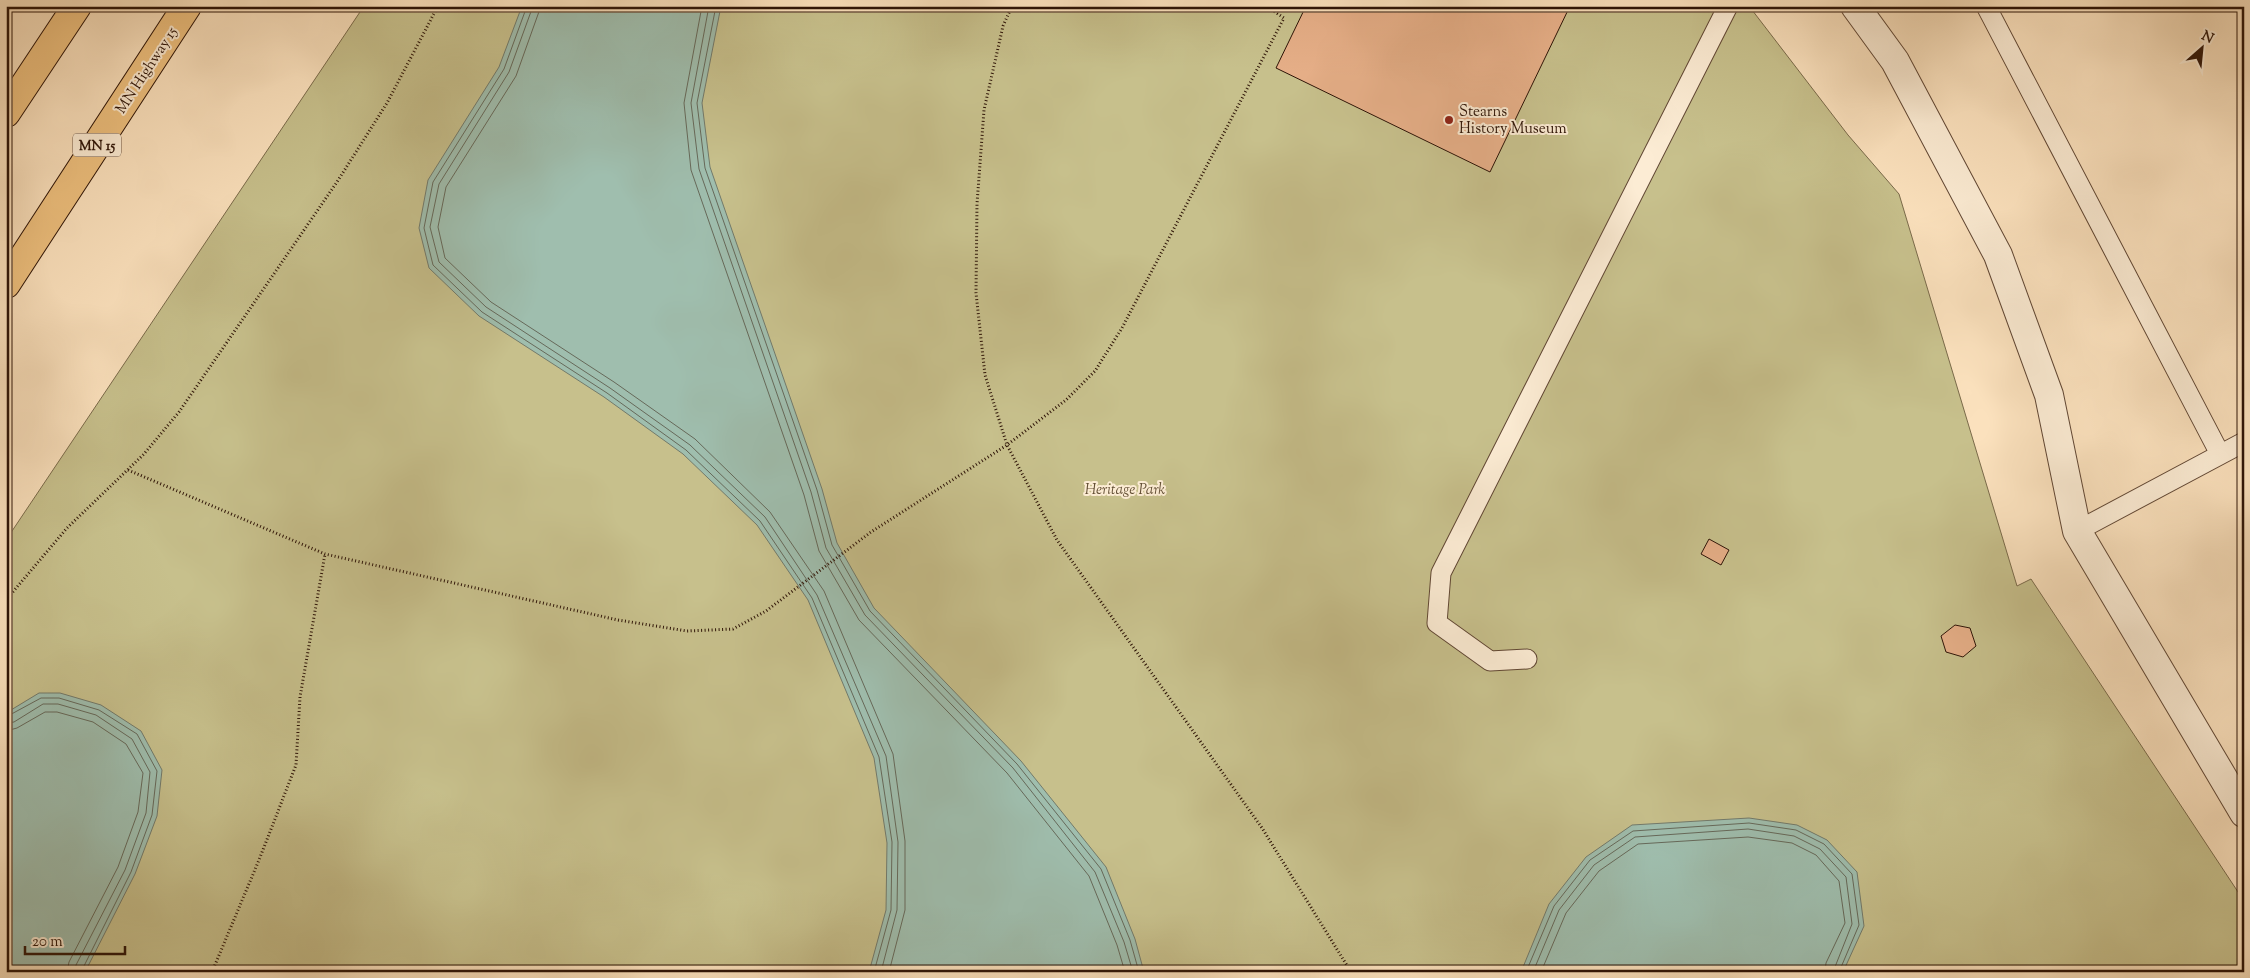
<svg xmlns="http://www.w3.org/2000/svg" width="2250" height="978" viewBox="0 0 2250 978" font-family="'Sorts Mill Goudy',serif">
<rect width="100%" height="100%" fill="#fbe1bd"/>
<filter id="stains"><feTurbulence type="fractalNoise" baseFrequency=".004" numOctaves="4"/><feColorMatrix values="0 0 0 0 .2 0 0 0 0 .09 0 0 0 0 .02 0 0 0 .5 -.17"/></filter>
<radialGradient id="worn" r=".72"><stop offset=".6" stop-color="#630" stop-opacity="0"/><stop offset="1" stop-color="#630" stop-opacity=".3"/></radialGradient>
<path fill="#c7c08c" stroke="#7a6a4a" d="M364,6H1749L1848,135L1899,194L2017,586L2031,579L2244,901V972H6V540Z"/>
<path fill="#9fbeae" stroke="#727a6b" d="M522,6H721L702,103L710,167L822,489L837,543L874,608L1021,761L1106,867L1135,939L1144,972H869L886,910L887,843L874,758L808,600L757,525L683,454L604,397L479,316L429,268L419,228L428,180L499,67Z
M39,693H60L101,705L141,731L162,770L157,816L135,874L85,972H6V713Z
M1749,818L1797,825L1827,840L1857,872L1864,926L1843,972H1521L1549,904L1586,857L1632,825Z"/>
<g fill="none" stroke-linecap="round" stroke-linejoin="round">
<path stroke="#66695a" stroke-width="1" d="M527,6L504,69L433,182L424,228L433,265L482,312L607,393L686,450L760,521L812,598L879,757L892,842L891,910L874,972
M533,6L509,72L439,184L430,227L439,262L486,307L610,388L690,445L765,517L817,595L886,756L898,842L897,910L881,972
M541,6L516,76L446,187L438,227L445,258L491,302L614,382L695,439L770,512L824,591L893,754L905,841V910L889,972
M702,6L684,103L691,170L804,495L819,551L859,620L1007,773L1089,876L1117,945L1125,972
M709,6L691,103L699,169L811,492L826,548L865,615L1013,768L1095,872L1124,942L1133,972
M716,6L697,103L705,168L817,490L832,545L870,611L1017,764L1101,869L1130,940L1139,972
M6,717L41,698H59L99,710L137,734L157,771L152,815L131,872L81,972
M6,723L14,722L43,704H58L96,715L132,739L150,772L146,813L125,870L76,965L75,972
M6,731L17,728L45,712H57L93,722L126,744L143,773L138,812L118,867L69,962L67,972
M1526,972L1554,906L1590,860L1633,831L1749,823L1796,830L1824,844L1852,874L1859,925L1839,972
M1533,972L1559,910L1594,865L1635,837L1748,829L1794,836L1820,849L1846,877L1852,924L1833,972
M1541,972L1566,913L1599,871L1638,844L1748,837L1792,843L1816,855L1839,881L1845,923L1826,963L1825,972"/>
</g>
<path fill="#e5ae87" stroke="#2e1407" d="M1306,6H1570L1490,172L1276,68Z
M1709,539L1729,550L1721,565L1701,554Z
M1955,625L1970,628L1976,646L1963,657L1946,652L1941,636Z"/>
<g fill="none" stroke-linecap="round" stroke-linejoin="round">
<g stroke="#614734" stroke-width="21">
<path id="lane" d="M1986,6L2220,454
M2077,531L2244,442
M1527,659L1490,661L1437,623L1441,573L1728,6"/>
</g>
<g stroke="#614734" stroke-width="30">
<path id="street" d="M1855,6L1895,61L1998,255L2049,395L2077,531L2244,813"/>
</g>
<g stroke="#2e1407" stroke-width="30">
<path id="highway" d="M6,113L77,6
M6,284L187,6"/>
</g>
<path stroke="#2e1407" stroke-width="3" stroke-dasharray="1 2.5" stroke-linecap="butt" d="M1012,6L1003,26L984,110L977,204L976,293L985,375L1007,445L1057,540L1262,828L1351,972
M128,470L325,554L618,620L687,631L733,629L766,611L871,532L1007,445L1066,400L1095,371L1122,328L1284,18L1266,6
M6,600L67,528L144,454L179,412L337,182L387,103L438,6
M212,972L259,860L296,765L300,697L325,554"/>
<use href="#lane" stroke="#fcecd4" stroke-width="19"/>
<use href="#street" stroke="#fcecd4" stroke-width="28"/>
<use href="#highway" stroke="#eec07e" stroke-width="28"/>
</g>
<circle fill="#8f2418" stroke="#fcecd4" stroke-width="2" cx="1449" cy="120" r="5"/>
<g text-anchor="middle" stroke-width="4" stroke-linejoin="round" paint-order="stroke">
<rect fill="#fcecd4" stroke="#6c5544" stroke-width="1" x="73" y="133.5" width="48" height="23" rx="4"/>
<g font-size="14" font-weight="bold" fill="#2e1407">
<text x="97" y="150">MN 15</text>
</g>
<g font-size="15" fill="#2e1407" stroke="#fcecd4">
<text transform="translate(146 70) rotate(-57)" y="5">MN Highway 15</text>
</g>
<g font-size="15" fill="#2e1407" stroke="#fcecd4" text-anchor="start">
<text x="1459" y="116">Stearns<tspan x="1459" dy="17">History Museum</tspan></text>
</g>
<g font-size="15" font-style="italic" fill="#645036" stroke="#fcecd4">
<text x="1125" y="494">Heritage Park</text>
</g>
</g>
<rect width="2250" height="978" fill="none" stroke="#fbe1bd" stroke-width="25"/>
<rect x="8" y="8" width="2235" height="963" fill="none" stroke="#2e1407" stroke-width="2.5"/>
<rect x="12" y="12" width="2225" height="953" fill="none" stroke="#2e1407"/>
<g transform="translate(2202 48) rotate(27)" stroke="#fcecd4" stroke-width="4" paint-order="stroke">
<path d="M0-4L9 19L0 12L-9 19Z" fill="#2e1407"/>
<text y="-8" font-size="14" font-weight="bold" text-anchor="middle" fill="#2e1407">N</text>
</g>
<path d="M25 946v8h100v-8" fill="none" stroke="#2e1407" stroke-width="2.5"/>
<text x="32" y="946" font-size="15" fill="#2e1407" stroke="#fcecd4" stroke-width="4" paint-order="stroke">20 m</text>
<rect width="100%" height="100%" filter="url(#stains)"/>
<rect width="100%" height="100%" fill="url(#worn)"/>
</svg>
